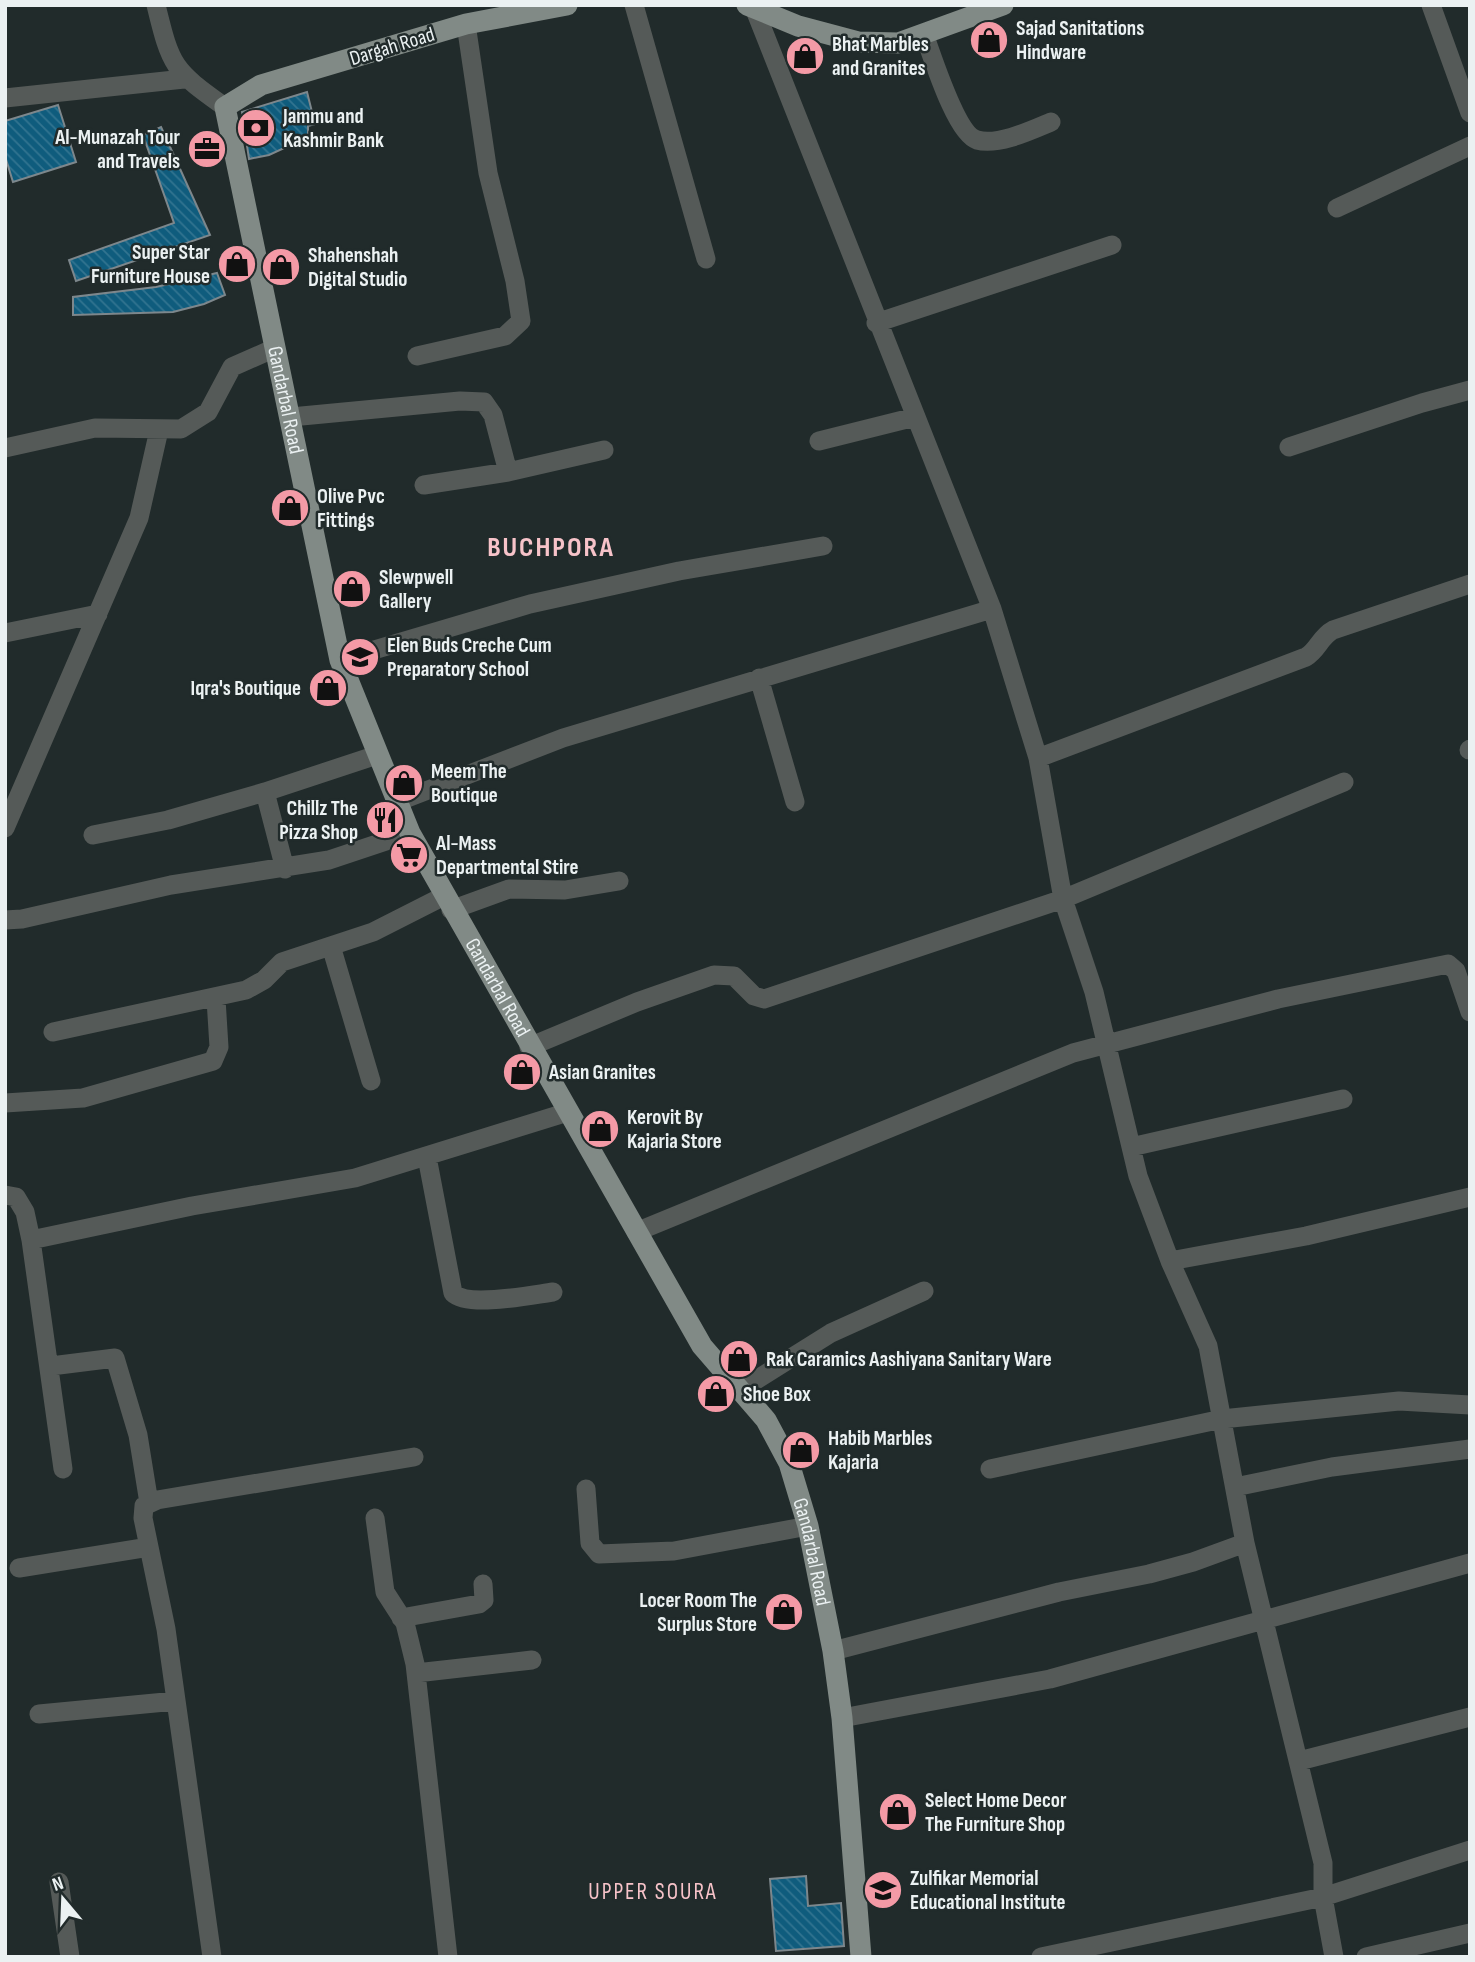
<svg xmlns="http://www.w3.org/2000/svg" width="1475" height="1962" viewBox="0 0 1475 1962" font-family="'Sofia Sans Condensed',sans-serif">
<defs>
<pattern id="building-back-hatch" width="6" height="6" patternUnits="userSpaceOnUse" patternTransform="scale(1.75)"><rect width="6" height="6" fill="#0f5c7d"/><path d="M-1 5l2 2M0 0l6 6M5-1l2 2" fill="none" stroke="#327490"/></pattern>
</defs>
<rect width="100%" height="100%" fill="#212b2b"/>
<path fill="url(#building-back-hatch)" stroke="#7d878c" stroke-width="2" d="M307,92L315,124L308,126V137L269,155L249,159L242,112Z
M58,105L76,162L13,182L5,156V121Z
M161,127L210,235L76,281L69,260L174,223L143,135Z
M217,273L225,295L204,304L173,312L73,315V297L156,287Z
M806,1876L808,1906L841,1903L844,1946L776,1951L770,1879Z"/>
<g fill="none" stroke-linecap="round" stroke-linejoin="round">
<path stroke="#555a58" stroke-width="19" d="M156,5C171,67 173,70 225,107
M634,5L706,259
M753,5L992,609L1038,758L1063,899L1094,992L1138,1176L1170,1261L1208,1346L1245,1543L1323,1863V1897L1334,1957
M1431,5L1470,113
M924,34C932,55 956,134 977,140C998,146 1032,130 1051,122
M5,98L184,79
M1337,208L1470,146
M876,323L1112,245
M417,356L505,336L521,321L515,281L488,173L466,24
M291,417L460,401L484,402L493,415L508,472
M819,441L915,417
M1289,447L1422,403L1470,390
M5,448L95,428L181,429L208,412L232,367L275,348
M424,485L508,472L604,450
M5,633L98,614
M340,660L530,604L679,571L823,546
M759,678L795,802
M1469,750L1470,749
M1038,758L1306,657C1318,650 1320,637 1333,630L1470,584
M397,802L563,738L992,609
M5,828L139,518L159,430
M93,835L168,820L265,792
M285,869L265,792L377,755
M451,910L509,889L565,890L619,881
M5,920L22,919L171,885L329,860L410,833
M331,946L371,1081
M53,1032L246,990L264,980L282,962L373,932L444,896
M529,1047L637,1002L714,975L734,976L754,996L764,999L1063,899L1344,782
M5,1103L83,1098L213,1061L219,1047L216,999
M1131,1147L1343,1099
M427,1157L453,1293C468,1308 531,1295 553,1292
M5,1195L16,1197L25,1212L31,1240L63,1469
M636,1232L1073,1053L1278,999L1448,964L1456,971L1470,1012
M31,1240L192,1206L355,1178L568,1112
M1170,1261L1306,1236L1470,1197
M51,1366L115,1358L138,1435L149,1503
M740,1390L831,1333L924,1291
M990,1469L1222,1419L1399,1401L1470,1405
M1235,1487L1332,1467L1470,1449
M586,1489L590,1543L599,1554L674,1551L808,1526
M375,1518L385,1592L405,1623L415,1664L448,1957
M19,1568L149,1547
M401,1618L479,1604L484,1600L483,1584
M833,1651L1059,1592L1149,1574L1193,1562L1245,1543
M416,1673L532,1660
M39,1714L176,1701
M842,1718L1050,1679L1470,1563
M1299,1761L1470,1717
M59,1882L70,1957
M212,1957L166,1629L143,1518L144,1506L157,1500L414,1457
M1041,1957L1323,1897L1470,1850
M1366,1957L1470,1933"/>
<g stroke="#818a86" stroke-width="21">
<path id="s1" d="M567,5L466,24L261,85L225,107L340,660L410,833L702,1346L766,1420L789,1463L808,1526L833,1651L842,1718L861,1957"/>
<path d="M747,5L798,26L858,42L898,43L1003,5"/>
</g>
</g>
<defs>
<g id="shop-disc" transform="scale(2.0125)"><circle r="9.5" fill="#f49aa6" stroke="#212b2b"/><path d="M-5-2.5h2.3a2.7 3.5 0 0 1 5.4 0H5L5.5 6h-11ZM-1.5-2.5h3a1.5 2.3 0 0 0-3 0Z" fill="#111"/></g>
<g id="bank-disc" transform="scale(2.0125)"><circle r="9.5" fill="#f49aa6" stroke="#212b2b"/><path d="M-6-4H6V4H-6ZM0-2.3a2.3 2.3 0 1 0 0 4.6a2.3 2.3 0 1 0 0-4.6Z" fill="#111"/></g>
<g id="office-disc" transform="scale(2.0125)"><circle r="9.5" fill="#f49aa6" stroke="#212b2b"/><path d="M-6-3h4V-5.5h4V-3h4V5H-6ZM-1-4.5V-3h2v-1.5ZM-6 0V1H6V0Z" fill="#111"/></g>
<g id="school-disc" transform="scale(2.0125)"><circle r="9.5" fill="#f49aa6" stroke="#212b2b"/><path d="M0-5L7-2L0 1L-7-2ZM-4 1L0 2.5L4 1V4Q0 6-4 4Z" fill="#111"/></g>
<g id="restaurant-disc" transform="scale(2.0125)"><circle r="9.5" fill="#f49aa6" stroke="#212b2b"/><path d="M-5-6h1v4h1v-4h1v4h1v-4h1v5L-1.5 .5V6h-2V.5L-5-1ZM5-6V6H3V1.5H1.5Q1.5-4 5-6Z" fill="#111"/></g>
<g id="supermarket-disc" transform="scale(2.0125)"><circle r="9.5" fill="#f49aa6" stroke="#212b2b"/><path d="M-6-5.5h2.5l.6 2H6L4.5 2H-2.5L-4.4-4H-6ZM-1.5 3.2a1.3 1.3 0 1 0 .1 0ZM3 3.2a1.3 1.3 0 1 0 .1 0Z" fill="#111"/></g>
</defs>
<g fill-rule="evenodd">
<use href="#shop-disc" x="989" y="40"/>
<use href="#shop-disc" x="805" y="56"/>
<use href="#bank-disc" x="256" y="128"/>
<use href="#office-disc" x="207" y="149"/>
<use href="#shop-disc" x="237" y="264"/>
<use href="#shop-disc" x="281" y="267"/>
<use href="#shop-disc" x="290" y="508"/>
<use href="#shop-disc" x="352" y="589"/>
<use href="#school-disc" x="360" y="657"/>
<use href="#shop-disc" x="328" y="688"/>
<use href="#shop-disc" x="404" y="783"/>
<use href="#restaurant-disc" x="385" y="820"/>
<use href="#supermarket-disc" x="409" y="855"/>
<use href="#shop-disc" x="522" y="1072"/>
<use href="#shop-disc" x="600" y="1129"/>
<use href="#shop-disc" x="739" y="1359"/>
<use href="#shop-disc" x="716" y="1394"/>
<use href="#shop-disc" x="801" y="1450"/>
<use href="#shop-disc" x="784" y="1612"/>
<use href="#shop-disc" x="898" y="1812"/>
<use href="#school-disc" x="883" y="1890"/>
</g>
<g text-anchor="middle" stroke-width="5" stroke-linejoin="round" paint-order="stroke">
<g font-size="21" font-weight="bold" fill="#ebf1f2" stroke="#212b2b" text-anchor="start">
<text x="1016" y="35">Sajad Sanitations<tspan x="1016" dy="24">Hindware</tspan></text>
<text x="832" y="51">Bhat Marbles<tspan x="832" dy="24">and Granites</tspan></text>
<text x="283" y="123">Jammu and<tspan x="283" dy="24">Kashmir Bank</tspan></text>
<text x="180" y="144" text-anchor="end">Al-Munazah Tour<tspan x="180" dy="24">and Travels</tspan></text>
<text x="210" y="259" text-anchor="end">Super Star<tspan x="210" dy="24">Furniture House</tspan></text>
<text x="308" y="262">Shahenshah<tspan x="308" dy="24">Digital Studio</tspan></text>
<text x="317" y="503">Olive Pvc<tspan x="317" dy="24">Fittings</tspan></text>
<text x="379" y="584">Slewpwell<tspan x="379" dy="24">Gallery</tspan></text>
<text x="387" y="652">Elen Buds Creche Cum<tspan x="387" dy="24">Preparatory School</tspan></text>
<text x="301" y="695" text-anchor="end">Iqra's Boutique</text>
<text x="431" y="778">Meem The<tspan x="431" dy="24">Boutique</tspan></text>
<text x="358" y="815" text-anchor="end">Chillz The<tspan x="358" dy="24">Pizza Shop</tspan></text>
<text x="436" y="850">Al-Mass<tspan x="436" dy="24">Departmental Stire</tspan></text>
<text x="549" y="1079">Asian Granites</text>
<text x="627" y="1124">Kerovit By<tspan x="627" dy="24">Kajaria Store</tspan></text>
<text x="766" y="1366">Rak Caramics Aashiyana Sanitary Ware</text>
<text x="743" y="1401">Shoe Box</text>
<text x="828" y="1445">Habib Marbles<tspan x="828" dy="24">Kajaria</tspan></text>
<text x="757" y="1607" text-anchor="end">Locer Room The<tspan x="757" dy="24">Surplus Store</tspan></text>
<text x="925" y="1807">Select Home Decor<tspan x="925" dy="24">The Furniture Shop</tspan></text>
<text x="910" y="1885">Zulfikar Memorial<tspan x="910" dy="24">Educational Institute</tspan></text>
</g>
<g font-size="21" fill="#ebf1f2" stroke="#212b2b">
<text transform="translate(392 46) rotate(-17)" y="7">Dargah Road</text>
<text dy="7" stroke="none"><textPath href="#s1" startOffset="658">Gandarbal Road</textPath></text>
<text dy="7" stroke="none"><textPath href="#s1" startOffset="1288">Gandarbal Road</textPath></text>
<text dy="7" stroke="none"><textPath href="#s1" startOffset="1939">Gandarbal Road</textPath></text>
</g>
<g font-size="23" letter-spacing="2" fill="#f7c3c9" stroke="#212b2b">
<text x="653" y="1899">UPPER SOURA</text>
</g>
<g font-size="28" font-weight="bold" letter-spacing="2" fill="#f7c3c9" stroke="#212b2b">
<text x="551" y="556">BUCHPORA</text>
</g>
</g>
<rect width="1475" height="1962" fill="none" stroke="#ebf1f2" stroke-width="14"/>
<g transform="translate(63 1899) rotate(341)" stroke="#212b2b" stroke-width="5" paint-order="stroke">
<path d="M0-5L12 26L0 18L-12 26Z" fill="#ebf1f2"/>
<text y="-10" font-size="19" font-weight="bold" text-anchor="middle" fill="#ebf1f2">N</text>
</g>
</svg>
